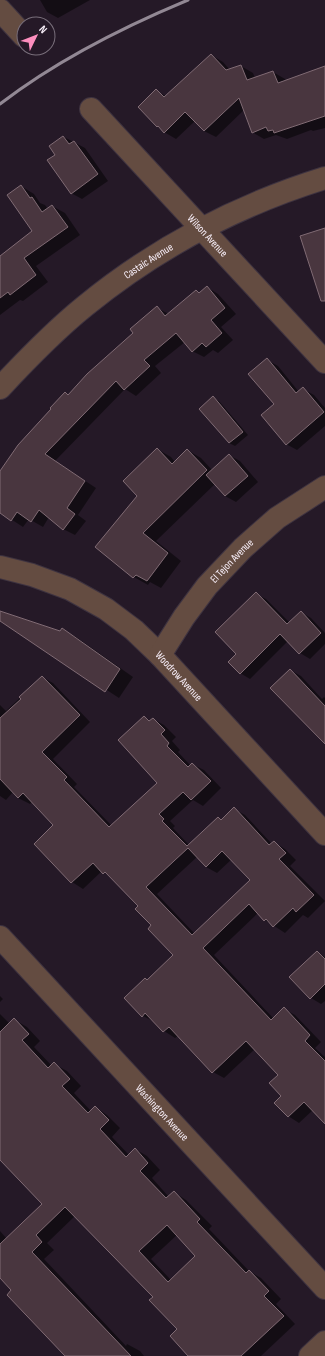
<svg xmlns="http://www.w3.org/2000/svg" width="325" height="1356" viewBox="0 0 325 1356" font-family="'Sofia Sans Condensed',sans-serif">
<rect width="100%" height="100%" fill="#251927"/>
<path fill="#0007" fill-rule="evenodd" d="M40,0H90L58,18L47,12Z
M211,55L223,62L230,70L241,66L253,73L255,78L273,72L285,79L286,81L325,67V128L313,131L311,130L287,139L276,135L264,139L252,132L244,110L216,137L204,131L195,121L176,139L164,132L157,126L156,91L166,96Z
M64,137L85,148L108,181L82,199L71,193L57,155Z
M21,186L34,194L40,203L45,205L48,209L52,206L65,213L80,235L36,266L48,282L23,301L20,300L0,315V257L34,231Z
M207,287L218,294L236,314L221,327L233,340L218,353L213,350L204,357L192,351L185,342L155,366L161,373L136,396L125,389L55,461L96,488L78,515L86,521L75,535L63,529L49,517L43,527L29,519L23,527L0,512V473L68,396L134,333L157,308L169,314L196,291L200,293Z
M267,360L278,366L299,392L303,389L314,395L325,408V426L297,450L286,444L275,404Z
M213,398L219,401L248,435L235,446L229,443Z
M157,449L171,457L175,462L187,450L201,458L212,470L229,455L240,461L258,482L236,502L225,496L215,484L156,541L181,561L161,588L150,582L148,585L134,577L96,546L138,496Z
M256,594L266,599L290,623L301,612L311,618L325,633V644L310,659L300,653L288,641L250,679L240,673L237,654Z
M0,612L60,632L62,630L76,637L133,677L119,698L0,620Z
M290,670L301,676L322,699L324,697L325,698V743Z
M42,677L53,683L90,722L53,759L77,784L74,787L112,826L158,783L144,717L151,721L153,719L164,725L176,737L172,741L180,750L178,752L190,765L192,764L204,770L221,788L203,806L193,800L170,821L175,826L173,828L189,845L218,818L222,820L234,809L245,815L272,844L274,842L285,849L296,860L290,866L325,901L308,918L303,915L285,933L265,920L258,913L214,955L274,1019L284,1009L295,1015L321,1042L315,1048L325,1057V1119L313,1110L299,1123L288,1116L282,1096L279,1075L255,1049L224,1078L213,1072L178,1036L175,1038L164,1031L155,1022L143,1016L147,980L174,955L139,906L113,878L102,871L83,889L72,882L54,825L32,802L30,804L18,798L13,792L6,800L0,796V705L6,711ZM197,857L206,867L217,873L232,859L252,880L195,934L157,894Z
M317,952L325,957V1001L321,1004L311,998Z
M0,996L3,999L0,1002Z
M0,1014L10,1024L15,1020L27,1027L40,1041L34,1047L52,1066L54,1064L67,1071L81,1086L74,1093L91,1111L95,1107L107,1115L120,1128L112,1137L129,1155L135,1149L147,1156L160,1170L152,1178L169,1197L174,1192L186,1200L212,1226L209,1229L249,1271L261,1278L281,1299L276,1304L295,1324L261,1356H190L179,1329L154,1297L75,1216L47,1243L54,1250L44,1259L126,1346L127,1344L140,1351L144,1356H66L0,1277V1231L7,1239L43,1204L0,1158ZM177,1235L197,1256L171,1280L151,1259Z"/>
<path fill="#49363f" stroke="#806b74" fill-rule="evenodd" d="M211,54L226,70L241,65L247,80L273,71L278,83L325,66V116L274,133L273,130L268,131L266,127L252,133L239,98L204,131L185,112L164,133L158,126L157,127L138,107L156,89L164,97Z
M63,136L69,144L74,141L98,174L71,194L47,160L55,155L49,146Z
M21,185L30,198L32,197L42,212L52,205L68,227L24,258L36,275L10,295L8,292L0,298V256L32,231L7,195Z
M325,228V301H321L300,236Z
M207,286L225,308L211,320L222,333L206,347L202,343L192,352L176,333L144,360L150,366L124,390L116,381L45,454L85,481L67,508L75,514L63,530L39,510L31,522L17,512L11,521L0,513V471L18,445L51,409L50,408L65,392L68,395L87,374L133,333L130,329L157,306L165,316L196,290L199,293Z
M267,358L296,393L303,387L324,412L286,445L261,415L274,404L248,374Z
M213,396L243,432L229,443L199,409Z
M157,448L172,464L187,449L207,470L143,533L168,553L147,581L136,575L133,578L95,547L137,496L123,481Z
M229,454L248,476L225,496L206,475Z
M256,592L287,624L301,611L321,633L299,654L280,634L240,674L228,662L236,654L215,632Z
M0,611L60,631L62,628L120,669L105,692L0,621Z
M290,669L325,706V744L270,688Z
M42,676L80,715L42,752L67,777L64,780L109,827L157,783L118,740L144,716L149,721L153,718L165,730L161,734L169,743L167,746L188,767L192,763L211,781L191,800L183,792L159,814L164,819L162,821L187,846L218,817L221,820L234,807L269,845L274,841L286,853L279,859L314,895L296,912L293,908L273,927L266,919L264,921L249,904L203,948L271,1020L284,1007L310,1035L305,1041L325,1061V1124L304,1102L288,1117L274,1103L281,1096L269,1083L278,1075L246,1041L212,1073L169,1027L163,1032L145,1013L142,1017L124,998L145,978L147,980L173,955L148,929L151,925L135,909L138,906L105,872L103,874L93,863L71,883L34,844L53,825L23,793L18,798L0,779V718L21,699L19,697ZM188,848L206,867L222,851L250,880L192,935L146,887Z
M317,951L325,959V984L310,999L289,977Z
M14,1018L29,1034L22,1040L48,1068L54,1062L70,1079L62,1086L88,1113L95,1106L109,1120L100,1129L126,1157L135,1148L148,1163L140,1171L166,1198L174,1191L200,1219L197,1222L246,1273L249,1270L269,1291L264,1296L284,1316L241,1356H188L170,1336L177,1329L149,1300L153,1297L65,1207L36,1235L42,1242L32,1252L131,1356H65L7,1295L11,1290L0,1278V1244L42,1204L0,1160V1032ZM167,1225L195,1256L168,1282L139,1251Z"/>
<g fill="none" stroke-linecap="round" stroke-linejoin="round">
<g stroke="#3e3340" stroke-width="24">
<g id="minor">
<path d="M0,10L24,36"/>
<path id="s1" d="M91,109L325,362"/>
<path id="s2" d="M0,388C27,359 54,331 85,306C156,248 238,205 325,178"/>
<path id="s3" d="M0,567L32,575L70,589L106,609L134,630L160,655L325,834"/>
<path id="s4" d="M160,655L184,617L207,586L243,548L277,518L325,487"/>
<path id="s5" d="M0,937L325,1288"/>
<path d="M310,1356L325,1342"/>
</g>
</g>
<use href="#minor" stroke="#644c41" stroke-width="22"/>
<path stroke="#928894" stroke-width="3" d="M0,104C57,60 123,27 188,0"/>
</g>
<g text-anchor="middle" stroke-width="3.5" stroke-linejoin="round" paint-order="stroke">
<g font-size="11" fill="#f8eff9" stroke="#251927">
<text dy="4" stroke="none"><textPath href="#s1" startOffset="172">Wilson Avenue</textPath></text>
<text dy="4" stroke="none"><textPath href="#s2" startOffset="196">Castaic Avenue</textPath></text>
<text dy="4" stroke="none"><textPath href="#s4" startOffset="119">El Tejon Avenue</textPath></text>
<text dy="4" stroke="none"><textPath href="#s3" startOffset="214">Woodrow Avenue</textPath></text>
<text dy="4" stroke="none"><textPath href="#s5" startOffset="239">Washington Avenue</textPath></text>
</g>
</g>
<g transform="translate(36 36) rotate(47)"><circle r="19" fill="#251927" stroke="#796f7b"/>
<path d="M0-3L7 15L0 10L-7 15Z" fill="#fd8ebe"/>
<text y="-6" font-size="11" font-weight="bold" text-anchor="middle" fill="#f8eff9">N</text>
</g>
</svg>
